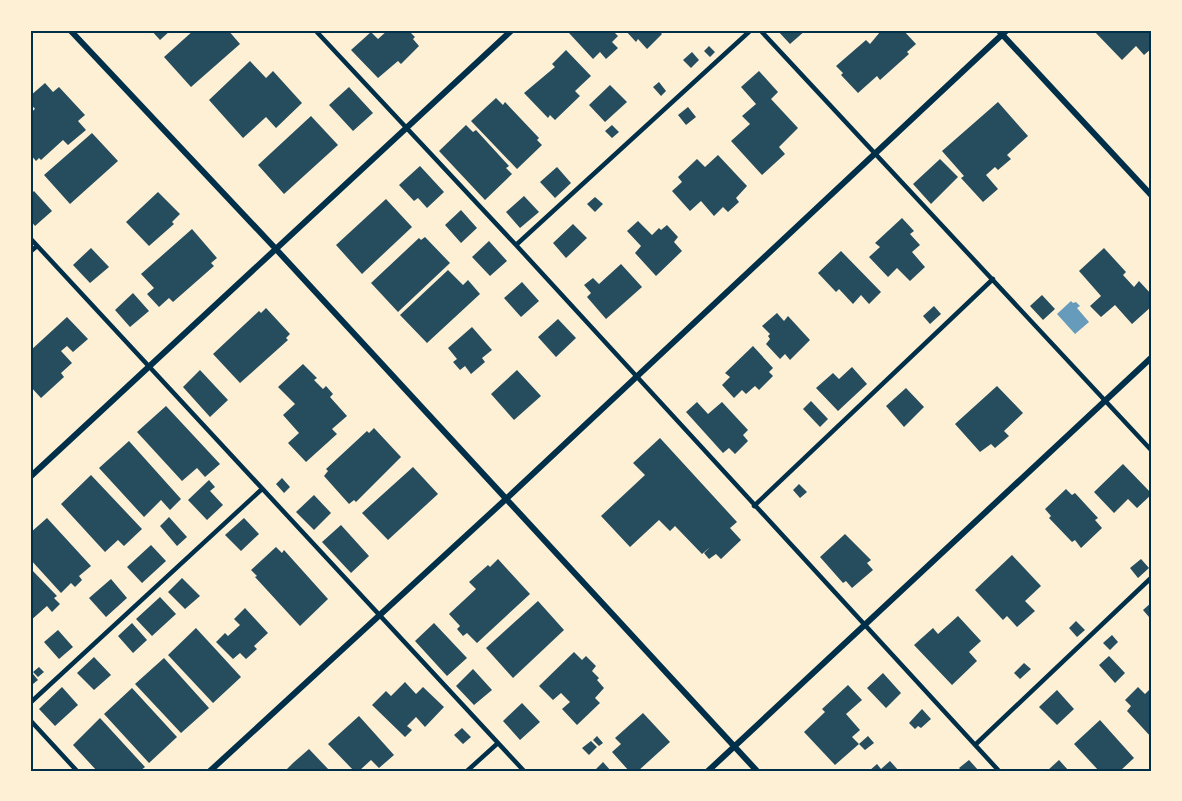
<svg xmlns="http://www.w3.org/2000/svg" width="1182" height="801" viewBox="0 0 1182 801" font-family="'Open Sans',sans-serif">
<rect width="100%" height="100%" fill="#fdf0d5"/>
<path fill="#669bbc" d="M1071,301L1073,303L1076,302L1080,306L1077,308L1089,322L1075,334L1057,314Z"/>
<path fill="#264d5e" d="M151,30H171L160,40Z
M194,30H228L240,44L191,87L164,57Z
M388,30H408L415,37L413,39L419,46L401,64L398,61L378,78L351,50L371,32L378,39Z
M573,30H612L618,36L612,42L618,48L606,59L600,52L593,59L569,33Z
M625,30H658L662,34L647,49L638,39L636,42Z
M777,30H806L790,44Z
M885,30H903L916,44L907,52L909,54L880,80L877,76L858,93L841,75L843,73L836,66L866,40L870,44L880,32Z
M1093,30H1151L1152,48L1144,55L1136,46L1122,60Z
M709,46L715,52L710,57L704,51Z
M566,50L591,76L575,91L580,96L555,120L550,115L548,118L524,93L555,67L552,64Z
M692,52L699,60L691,68L683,60Z
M250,61L266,78L273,71L302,103L276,128L266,117L243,138L209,100Z
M759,71L778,92L771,99L798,128L779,147L785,154L762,175L731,141L750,124L742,116L756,104L741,87Z
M659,82L666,91L661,96L653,87Z
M45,83L53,92L59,87L85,115L78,121L86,130L68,145L63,140L41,160L39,158L36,161L30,154V113L35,109L30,103V96Z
M610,85L627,102L605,122L589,105Z
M349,87L373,113L353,131L329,105Z
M496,98L503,105L505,102L539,138L537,140L542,145L517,169L471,121Z
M998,102L1028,136L1007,155L1011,159L998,170L995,167L986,175L998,189L983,202L961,178L964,176L942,151Z
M688,107L696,117L686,125L678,115Z
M311,116L338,145L284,194L258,165Z
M466,125L473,132L476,130L509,166L506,168L512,174L485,200L439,151Z
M612,125L619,132L612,138L605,131Z
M92,133L118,161L70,204L44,175Z
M718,155L747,186L736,198L739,202L728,212L723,207L714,216L701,201L690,211L672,191L682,182L678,177L697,159L705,167Z
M940,159L958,177L931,204L913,184Z
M420,166L444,192L427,208L418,198L414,201L399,185Z
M557,167L571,183L555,198L540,182Z
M34,191L52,211L35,226L30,220V195Z
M158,192L180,214L172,222L174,224L149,246L126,222Z
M524,196L539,212L520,228L506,212Z
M595,197L603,204L595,212L587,204Z
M386,199L412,227L362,274L336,245Z
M461,210L477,228L461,243L445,225Z
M902,218L914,231L910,234L920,245L912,252L925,267L910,281L897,268L888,277L869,257L880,247L875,243Z
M638,221L652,235L659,228L661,230L667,225L678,237L674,242L682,251L656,276L635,253L641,246L627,231Z
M573,224L587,238L566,258L553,243Z
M192,229L217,258L211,263L214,266L173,302L169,298L159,307L147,294L154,288L141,274Z
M425,237L450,263L398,312L371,283L419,238L421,240Z
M489,241L507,261L490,276L472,257Z
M91,248L109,267L90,283L73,265Z
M1104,248L1126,272L1123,275L1134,287L1139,281L1152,295V306L1132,324L1115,305L1101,317L1090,306L1101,296L1079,271Z
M841,251L881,292L869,304L861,295L853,304L839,289L836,292L818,273Z
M621,264L642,287L606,319L587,297L591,293L584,285L593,278L599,284Z
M448,270L463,285L468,280L480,294L427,343L400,315Z
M522,282L539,301L521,317L504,298Z
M133,293L149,311L130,327L115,310Z
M1042,295L1055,309L1043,320L1030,306Z
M934,306L941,314L930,324L923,316Z
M266,308L290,334L286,338L288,340L240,383L213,354L259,311L261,313Z
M777,313L784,321L788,316L810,340L790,360L785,354L780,359L766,344L770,339L768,336L770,334L762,326Z
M67,317L88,339L73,352L67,346L61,351L72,363L61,373L64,377L41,398L30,386V351Z
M558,319L576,338L556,357L538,337Z
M472,327L492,350L482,358L485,362L471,374L465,366L460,370L453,362L457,359L448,348Z
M753,346L773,368L769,372L773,376L759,390L755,386L746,394L742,390L734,398L722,385L730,377L725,373Z
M303,364L317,378L314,380L323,389L326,386L333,394L330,397L347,416L332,429L337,434L306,462L288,443L299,433L283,415L295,404L278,387Z
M852,367L867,384L838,411L816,388L833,373L839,379Z
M200,370L228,400L210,417L183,387Z
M517,370L541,396L514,420L491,394Z
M997,386L1023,413L1004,431L1009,436L995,448L991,444L980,452L955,424Z
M906,388L924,407L904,427L886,406Z
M811,401L828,419L820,427L803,409Z
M697,402L708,414L722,402L748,430L743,435L748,441L735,454L729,448L723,453L686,412Z
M166,406L220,464L205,477L197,468L182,481L137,432Z
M374,428L401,457L356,502L354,500L349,504L324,476L328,471L326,469L367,431L369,433Z
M660,438L737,522L730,528L741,540L721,559L716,554L709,559L704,553L710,547L702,554L675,526L670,531L659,520L630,547L601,516L645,475L633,463Z
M129,441L181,499L170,510L161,500L144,517L99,468Z
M1123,464L1152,494L1137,508L1128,499L1114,513L1094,492Z
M413,467L438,494L388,540L362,513Z
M91,475L142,529L124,546L118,540L105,552L61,504Z
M282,478L290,487L284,493L276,484Z
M209,480L215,487L210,491L223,505L207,520L188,500Z
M799,484L807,492L800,498L793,490Z
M1066,489L1072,495L1075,493L1098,518L1095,520L1102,528L1081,548L1075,540L1072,542L1049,518L1051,516L1045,509Z
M314,495L331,513L314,530L296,512Z
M169,517L187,537L177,546L160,526Z
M47,518L91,566L79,576L82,580L75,587L71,583L61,593L30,559V533Z
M244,518L259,534L241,551L225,535Z
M341,525L369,556L351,573L322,542Z
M845,534L871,560L867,563L873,570L852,588L846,581L843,583L820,557Z
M151,545L166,561L142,583L127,567Z
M276,547L282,553L284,550L328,599L300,626L255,577L257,576L251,570Z
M1012,555L1041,586L1025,601L1035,611L1017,627L1007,616L1003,620L975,590Z
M498,559L530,594L477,643L467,633L463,636L457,629L460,626L449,614L476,589L469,582L488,565L490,567Z
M1141,559L1149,568L1138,578L1130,568Z
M30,568L57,596L54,598L60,604L52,612L47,606L30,621Z
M182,578L200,596L185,609L168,592Z
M111,579L127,598L106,617L89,598Z
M160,597L176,614L152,636L136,619Z
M538,601L564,630L513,678L486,648Z
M1152,602V614L1149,617L1143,610Z
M245,608L268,633L254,646L257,649L246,659L240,653L233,659L216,642L225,633L228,636L240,625L234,619Z
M958,616L981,641L969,652L977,661L952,685L914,645L933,628L938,634Z
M1076,621L1085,630L1077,637L1069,628Z
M132,623L147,640L133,653L118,636Z
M434,623L467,658L447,676L415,641Z
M196,628L241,677L213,703L168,655Z
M58,630L73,647L59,659L44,642Z
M1112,635L1118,642L1110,650L1103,643Z
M574,652L582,660L586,656L596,666L592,671L599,678L597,680L604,688L595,698L600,703L577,725L562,709L570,702L561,693L553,700L539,686Z
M1109,656L1125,673L1115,683L1099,665Z
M94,657L111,675L94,690L77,673Z
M164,658L209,708L181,733L135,684Z
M1024,663L1031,669L1020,679L1014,673Z
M39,667L44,672L38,677L33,672Z
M473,669L492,690L474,705L456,686Z
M883,673L901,693L886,708L867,688Z
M33,674L38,680L33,684L30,681V677Z
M405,682L416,694L423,687L444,707L425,727L416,717L407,726L412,730L405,737L372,705L386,691L391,696Z
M848,685L862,700L846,714L860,730L852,737L859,744L835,765L804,732L825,712L822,709Z
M62,687L78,705L55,726L39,709Z
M1138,687L1145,694L1152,687V738L1127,711L1131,706L1125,700Z
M132,688L177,737L149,763L104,714Z
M1057,690L1074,709L1057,725L1039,707Z
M522,703L540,722L520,740L503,721Z
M922,709L931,719L921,728L918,726L915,729L909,723Z
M643,713L670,742L638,771H629L612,752L621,744L615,738Z
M359,716L394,755L379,768L371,760L359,771H354L328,744Z
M100,718L145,767L140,771H97L73,745Z
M1100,720L1134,758L1120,771H1099L1074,744Z
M462,728L471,737L463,744L454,735Z
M597,736L603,743L599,746L593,740Z
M868,736L874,743L865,750L859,744Z
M591,741L597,747L589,755L582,748Z
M309,749L330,771H285L293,763Z
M969,760L979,771H962L959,768Z
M1059,760L1069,771H1047Z
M890,761L899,771H869L877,764L881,769Z
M603,762L611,771H594Z"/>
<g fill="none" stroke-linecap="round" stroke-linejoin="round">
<path stroke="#003049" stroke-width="4.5" d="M315,30L516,245L999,771
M760,30L1152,451
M30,238L524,771
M516,245L751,30
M30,252L37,246
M754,506L993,279
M30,703L262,489
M30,720L77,771
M975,745L1152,577
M467,771L498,743"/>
<path stroke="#003049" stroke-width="6" d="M70,30L275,248L757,771
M998,30L1152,196
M30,477L512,30
M210,771L506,499L1007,30
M708,771L1152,357"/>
</g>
<rect width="1182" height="801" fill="none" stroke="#fdf0d5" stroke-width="63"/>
<rect x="32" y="32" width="1118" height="738" fill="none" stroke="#003049" stroke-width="2"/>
</svg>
